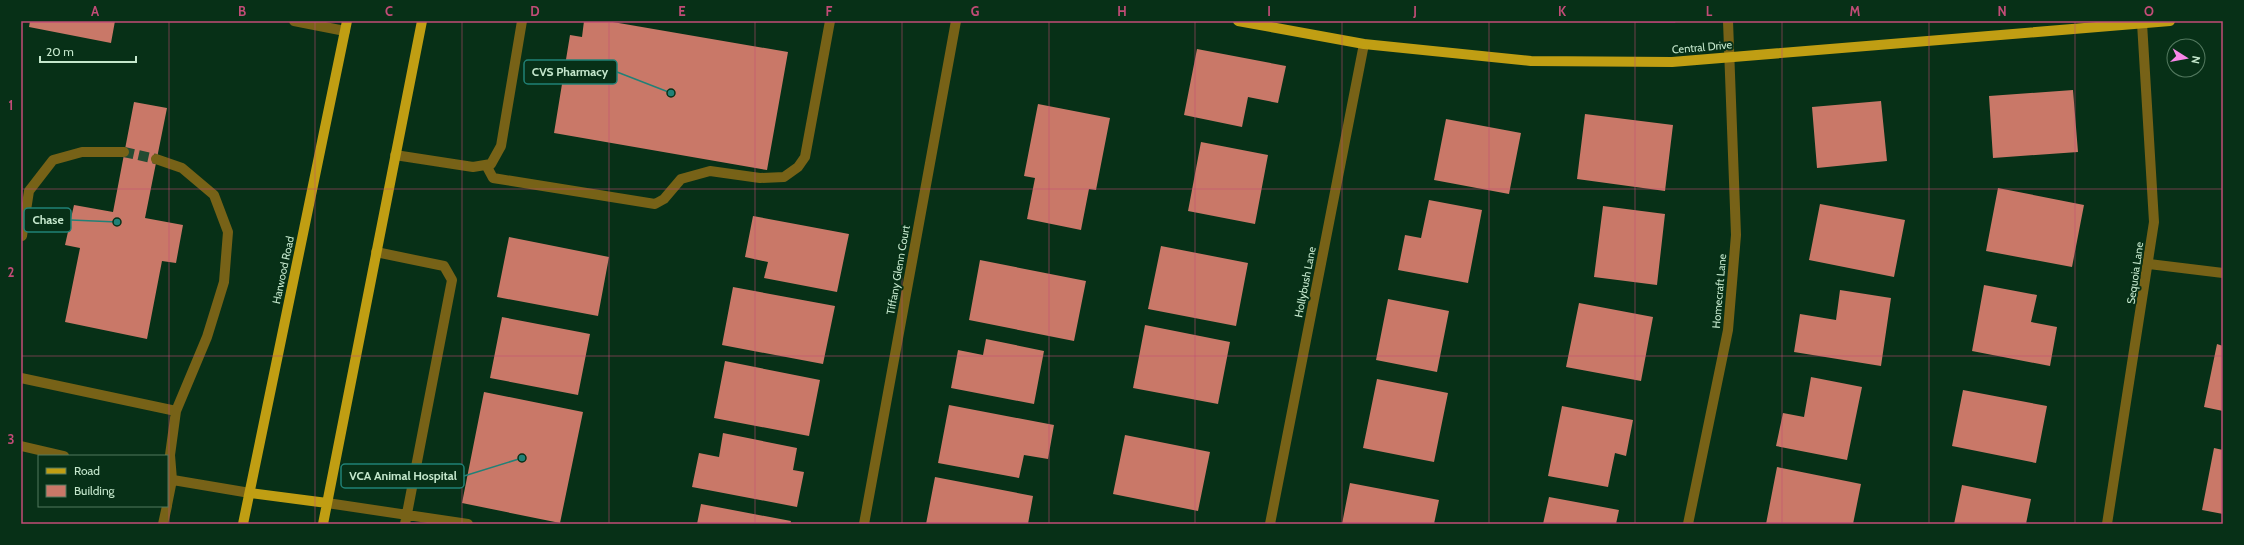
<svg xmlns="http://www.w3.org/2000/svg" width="2244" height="545" viewBox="0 0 2244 545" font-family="Cabin,sans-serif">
<rect width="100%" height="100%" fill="#073017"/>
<path fill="#6b1962" d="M1515,21H1676L1675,23Z"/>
<path fill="#c97868" d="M30,21H115L111,43L29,27Z
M584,21H607L788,52L767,170L554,133L570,35L582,37Z
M1197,49L1286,66L1278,103L1248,97L1242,127L1184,115Z
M2073,90L2078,152L1993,158L1989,96Z
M1881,101L1887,161L1817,168L1812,107Z
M134,102L167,108L145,218L183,225L176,263L162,261L147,339L65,322L80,248L65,245L74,205L113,212Z
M1038,104L1110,118L1096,190L1089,189L1081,230L1027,219L1035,178L1024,176Z
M1585,114L1673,125L1665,191L1577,179Z
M1446,119L1521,133L1509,194L1434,180Z
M1201,142L1268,155L1255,224L1188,211Z
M1998,188L2084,205L2072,267L1986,251Z
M1429,200L1482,210L1468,283L1398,270L1405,235L1421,238Z
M1820,204L1905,220L1894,277L1809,260Z
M1603,206L1665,214L1657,285L1594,277Z
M753,216L849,234L837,292L764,278L768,262L745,257Z
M509,237L609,257L598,316L497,297Z
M1161,246L1248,263L1236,326L1148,309Z
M980,260L1086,281L1074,341L969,320Z
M1984,285L2037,295L2031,322L2057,327L2050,366L1972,351Z
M733,287L835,306L823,364L722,345Z
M1840,290L1891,298L1881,366L1794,352L1800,314L1836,320Z
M1388,299L1449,311L1437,372L1376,360Z
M1579,303L1653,317L1641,381L1566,367Z
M502,317L590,334L578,395L490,378Z
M1145,325L1230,342L1218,404L1133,388Z
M986,339L1044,351L1034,404L951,388L958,350L983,355Z
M2217,344L2223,346V411L2204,407Z
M725,361L820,380L809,436L714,418Z
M1811,377L1862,387L1847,460L1776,446L1783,413L1804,417Z
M1377,379L1448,393L1434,462L1363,448Z
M1963,390L2047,406L2036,463L1952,446Z
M484,392L583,412L560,523L462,503Z
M949,405L1054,425L1048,459L1024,455L1019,478L938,463Z
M1562,406L1633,420L1626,456L1615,453L1608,487L1548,476Z
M723,433L797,448L793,470L804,472L797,507L692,487L699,453L719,457Z
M1125,435L1210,452L1198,511L1113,494Z
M2214,448L2223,450V514L2202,510Z
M1777,467L1861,484L1853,524H1766Z
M935,477L1033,496L1028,524H926Z
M1350,483L1439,500L1434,524H1342Z
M1962,485L2031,499L2026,524H1954Z
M1549,497L1619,510L1616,524H1543Z
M701,504L791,521L790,524H697Z"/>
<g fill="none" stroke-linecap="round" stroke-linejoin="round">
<path stroke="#234b32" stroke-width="10" stroke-dasharray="10 5" stroke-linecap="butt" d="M124,152L156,159"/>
<path stroke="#776217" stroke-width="10" d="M294,21L345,31
M395,155L473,167L491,164L501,146L522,21
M156,159L182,168L214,195L228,232L224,282L207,337L176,411L170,455L172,480L167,505
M486,165L493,178L655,204L664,199L681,179L710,171L760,178L784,177L798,167L805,157L830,21
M22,236L29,191L53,160L82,152H124
M376,252L444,266L452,280L405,524
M2149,264L2223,273
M21,378L176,411
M21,446L64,456
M167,479L250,493
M327,503L468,524
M163,524L167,506
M864,524L956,21
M1270,524L1364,44
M1688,524L1728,330L1736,235L1728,21
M2107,524L2154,222L2142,23"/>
<path stroke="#c09e13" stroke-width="10" d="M1238,21L1364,44L1531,61L1672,62L2170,21
M250,493L327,503
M243,524L347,21
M323,524L422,21"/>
</g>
<path fill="none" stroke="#c24c77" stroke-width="1" stroke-opacity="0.55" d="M169,21V524M315,21V524M462,21V524M609,21V524M755,21V524M902,21V524M1049,21V524M1195,21V524M1342,21V524M1489,21V524M1635,21V524M1782,21V524M1929,21V524M2075,21V524M21,189H2223M21,356H2223"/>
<g text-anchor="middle" stroke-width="4" stroke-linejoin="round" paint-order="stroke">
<g font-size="11" fill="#c4e7cc" stroke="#073017">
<text transform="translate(1702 47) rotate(-5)" y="4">Central Drive</text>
<text transform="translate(283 270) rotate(-78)" y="4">Harwood Road</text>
<text transform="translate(898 270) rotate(-80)" y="4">Tiffany Glenn Court</text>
<text transform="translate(2135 273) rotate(-82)" y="4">Sequoia Lane</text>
<text transform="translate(1305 282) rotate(-79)" y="4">Hollybush Lane</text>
<text transform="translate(1719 291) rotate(-85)" y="4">Homecraft Lane</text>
</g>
</g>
<path fill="none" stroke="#218177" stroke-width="1.5" d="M671 93L617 72M117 222L71 220M522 458L464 476"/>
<g fill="#218177" stroke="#073017" stroke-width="1.5">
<circle cx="671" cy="93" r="4"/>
<circle cx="117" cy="222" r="4"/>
<circle cx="522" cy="458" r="4"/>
</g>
<g fill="#073017" stroke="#218177" stroke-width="1.5">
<rect x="524" y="60" width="93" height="24" rx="4"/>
<rect x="24" y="208" width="47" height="24" rx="4"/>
<rect x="341" y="464" width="123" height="24" rx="4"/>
</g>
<g font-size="12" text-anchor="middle" font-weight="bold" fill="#c4e7cc">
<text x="570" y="76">CVS Pharmacy</text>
<text x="48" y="224">Chase</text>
<text x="403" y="480">VCA Animal Hospital</text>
</g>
<rect width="2244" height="545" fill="none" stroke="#073017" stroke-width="44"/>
<rect x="38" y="455" width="130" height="52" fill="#073017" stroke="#53795f"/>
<rect x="46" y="468" width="20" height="6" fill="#c09e13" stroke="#53795f"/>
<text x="74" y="475" font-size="12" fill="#c4e7cc">Road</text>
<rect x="46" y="485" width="20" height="12" fill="#c97868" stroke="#53795f"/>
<text x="74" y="495" font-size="12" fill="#c4e7cc">Building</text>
<g transform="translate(2186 58) rotate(101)"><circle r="19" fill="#073017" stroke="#53795f"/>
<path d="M0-3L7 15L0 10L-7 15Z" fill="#f987e9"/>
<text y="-6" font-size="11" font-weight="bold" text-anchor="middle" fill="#c4e7cc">N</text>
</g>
<path d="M40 56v6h96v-6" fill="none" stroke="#c4e7cc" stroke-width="2"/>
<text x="46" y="56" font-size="12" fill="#c4e7cc" stroke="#073017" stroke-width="3" paint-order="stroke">20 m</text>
<rect x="22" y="22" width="2200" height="501" fill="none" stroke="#c24c77" stroke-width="1.5"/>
<g font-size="13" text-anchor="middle" font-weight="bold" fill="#c24c77">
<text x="95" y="16">A</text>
<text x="242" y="16">B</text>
<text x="389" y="16">C</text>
<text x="535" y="16">D</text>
<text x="682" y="16">E</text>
<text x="829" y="16">F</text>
<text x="975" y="16">G</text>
<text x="1122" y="16">H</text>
<text x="1269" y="16">I</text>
<text x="1415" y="16">J</text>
<text x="1562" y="16">K</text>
<text x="1709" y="16">L</text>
<text x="1855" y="16">M</text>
<text x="2002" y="16">N</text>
<text x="2149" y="16">O</text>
<text x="11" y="110">1</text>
<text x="11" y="277">2</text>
<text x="11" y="444">3</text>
</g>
</svg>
